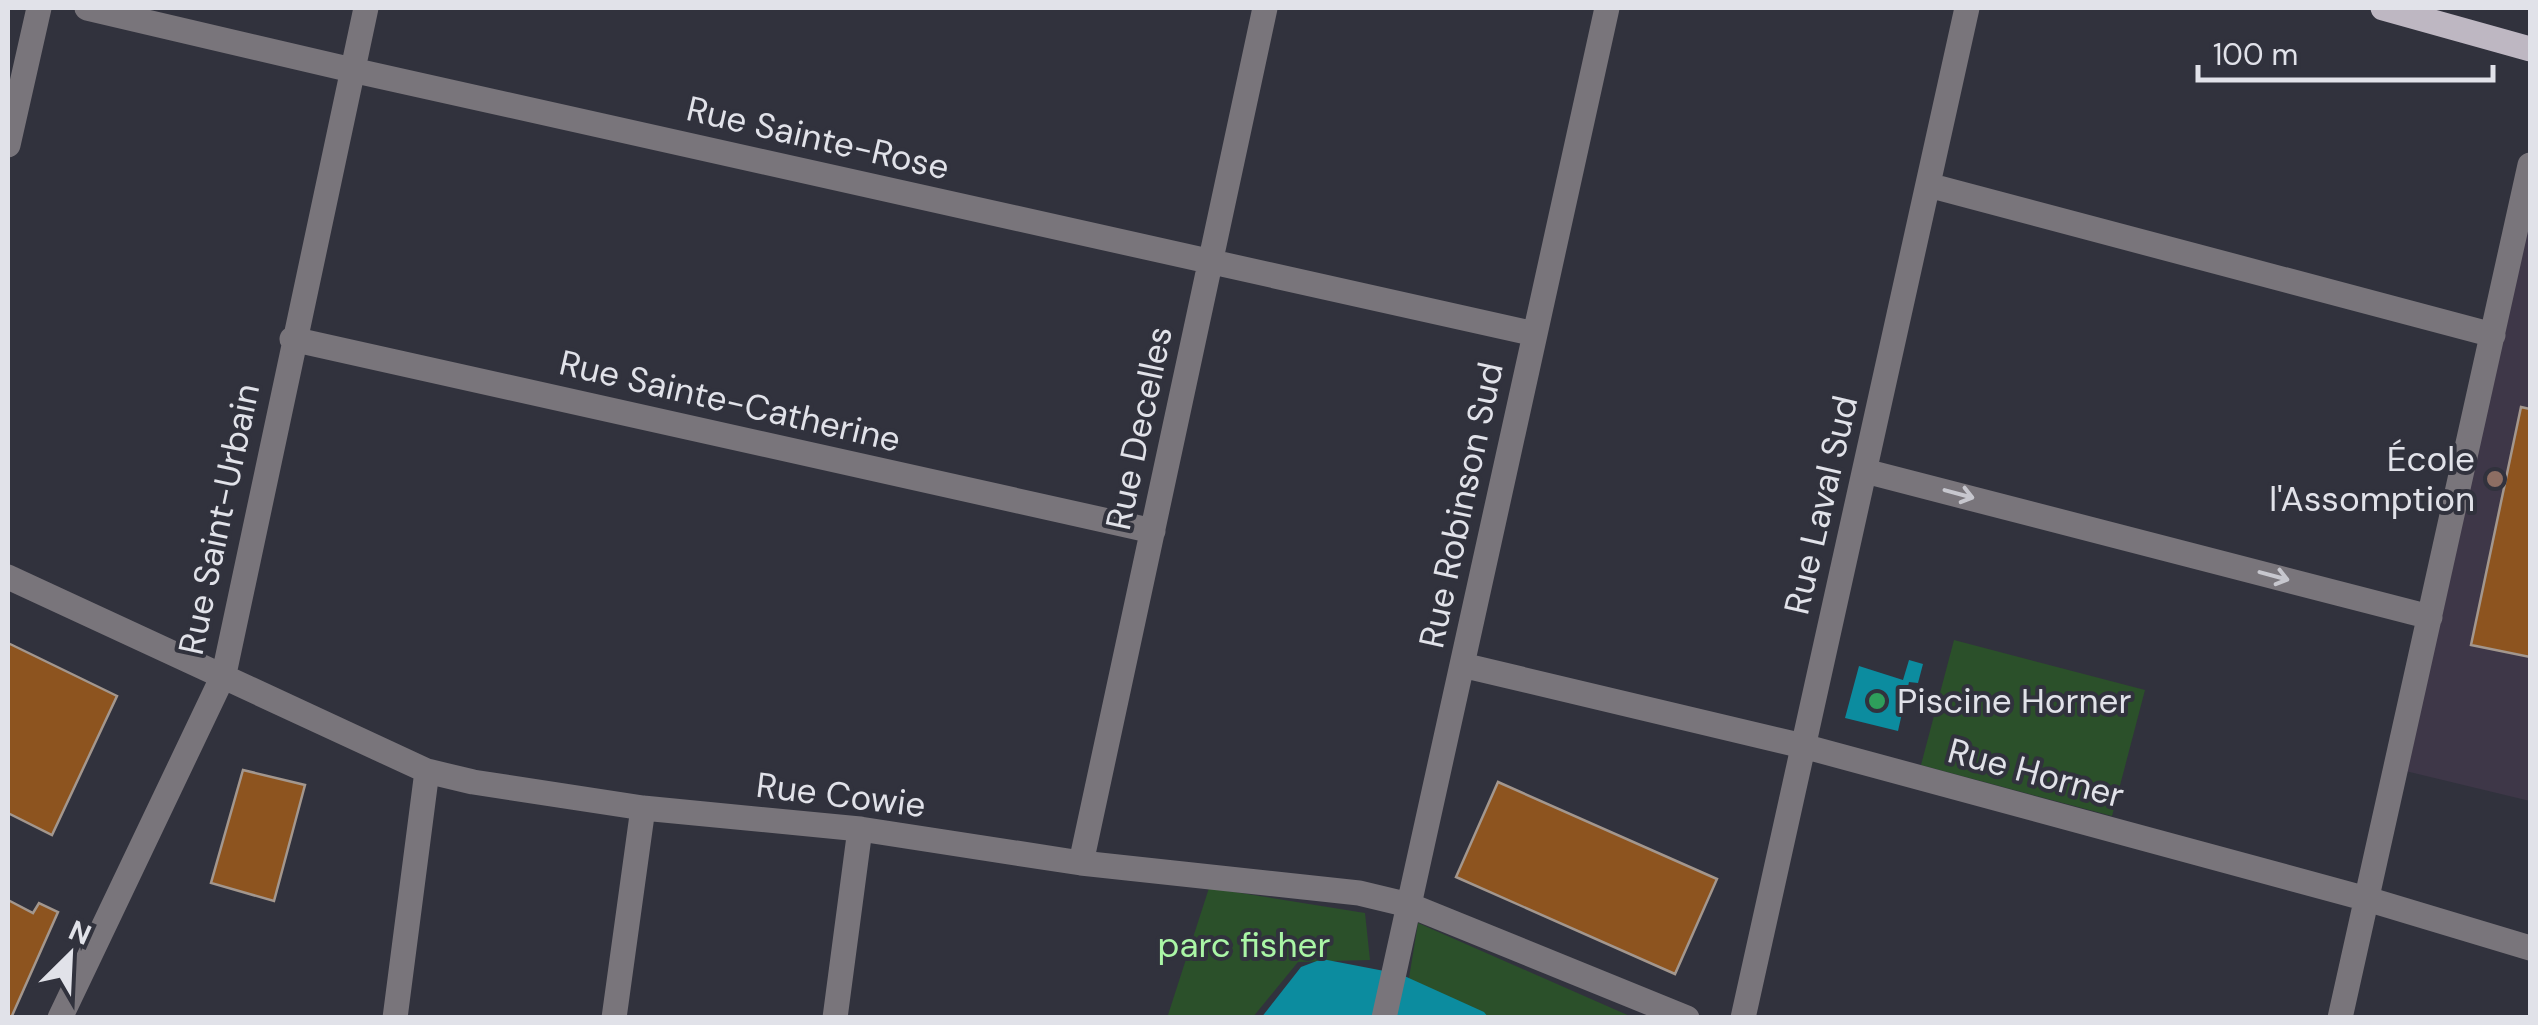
<svg xmlns="http://www.w3.org/2000/svg" width="2538" height="1025" viewBox="0 0 2538 1025" font-family="'DM Sans',sans-serif">
<rect width="100%" height="100%" fill="#31323d"/>
<path fill="#3e3748" d="M2530,191V801L2393,768Z"/>
<path fill="#2b502a" d="M1954,640L2145,690L2112,816L1921,765Z
M1209,888L1365,913L1370,960L1298,962L1253,1017L1167,1018Z
M1418,923L1632,1017H1475L1409,978Z"/>
<path fill="#0c8c9f" d="M1909,660L1923,664L1918,683L1909,682L1898,731L1845,718L1859,666L1903,680Z
M1322,959L1400,974L1484,1012L1488,1017L1261,1018L1301,967Z"/>
<path fill="#8d541f" stroke="#a3978e" stroke-width="2.5" d="M2521,407L2530,409V657L2471,645Z
M8,643L117,696L52,835L8,813Z
M243,770L305,785L274,901L211,883Z
M1498,782L1717,879L1675,974L1456,877Z
M8,900L33,913L39,903L58,912L11,1018H8Z"/>
<g fill="none" stroke-linecap="round" stroke-linejoin="round">
<path stroke="#79757b" stroke-width="25" d="M87,8L352,70L1535,334
M8,145L39,8
M1928,185L2493,335
M292,339L1153,531
M1865,471L2430,617
M8,577L427,771L473,782L643,808L860,829L1081,863L1359,893L1409,905L1687,1018
M1462,665L1803,746L2367,899L2530,948
M1081,863L1265,8
M60,1018L224,674L366,8
M395,1018L427,771
M614,1018L643,808
M835,1018L860,829
M1384,1018L1607,8
M1743,1018L1967,8
M2340,1018L2530,165"/>
<path stroke="#beb7c2" stroke-width="25" d="M2383,8L2530,49"/>
</g>
<defs><path id="oneway-shaft" d="M-6 0H5M1.5-3L5.5 0L1.5 3" fill="none" stroke-width="1.6" stroke-linecap="round" stroke-linejoin="round" transform="scale(2.5)"/></defs>
<g stroke="#c7c7ce">
<use href="#oneway-shaft" transform="translate(1959 494) rotate(15)"/>
<use href="#oneway-shaft" transform="translate(2274 576) rotate(15)"/>
</g>
<circle fill="#8d6e63" stroke="#31323d" stroke-width="4" cx="2495" cy="479" r="10"/>
<circle fill="#2e9e5b" stroke="#31323d" stroke-width="4" cx="1877" cy="701" r="10"/>
<g text-anchor="middle" stroke-width="8" stroke-linejoin="round" paint-order="stroke">
<g font-size="35" fill="#e1e2e9" stroke="#31323d">
<text transform="translate(818 138) rotate(13)" y="12">Rue Sainte-Rose</text>
<text transform="translate(730 401) rotate(13)" y="12">Rue Sainte-Catherine</text>
<text transform="translate(1139 428) rotate(-78)" y="12">Rue Decelles</text>
<text transform="translate(1461 505) rotate(-78)" y="12">Rue Robinson Sud</text>
<text transform="translate(1821 505) rotate(-77)" y="12">Rue Laval Sud</text>
<text transform="translate(219 519) rotate(-78)" y="12">Rue Saint-Urbain</text>
<text transform="translate(2036 773) rotate(15)" y="12">Rue Horner</text>
<text transform="translate(841 795) rotate(7)" y="12">Rue Cowie</text>
</g>
<g font-size="35" fill="#e1e2e9" stroke="#31323d" text-anchor="end">
<text x="2475" y="471">École<tspan x="2475" dy="40">l'Assomption</tspan></text>
<text x="1897" y="713" text-anchor="start">Piscine Horner</text>
</g>
<g font-size="35" fill="#aaf6a6" stroke="#31323d">
<text x="1244" y="957">parc fisher</text>
</g>
</g>
<rect width="2538" height="1025" fill="none" stroke="#e1e2e9" stroke-width="20"/>
<g transform="translate(70 955) rotate(24)" stroke="#31323d" stroke-width="8" paint-order="stroke">
<path d="M0-8L18 38L0 25L-18 38Z" fill="#e1e2e9"/>
<text y="-15" font-size="28" font-weight="bold" text-anchor="middle" fill="#e1e2e9">N</text>
</g>
<path d="M2198 65v15h295v-15" fill="none" stroke="#e1e2e9" stroke-width="5"/>
<text x="2213" y="65" font-size="30" fill="#e1e2e9" stroke="#31323d" stroke-width="8" paint-order="stroke">100 m</text>
</svg>
